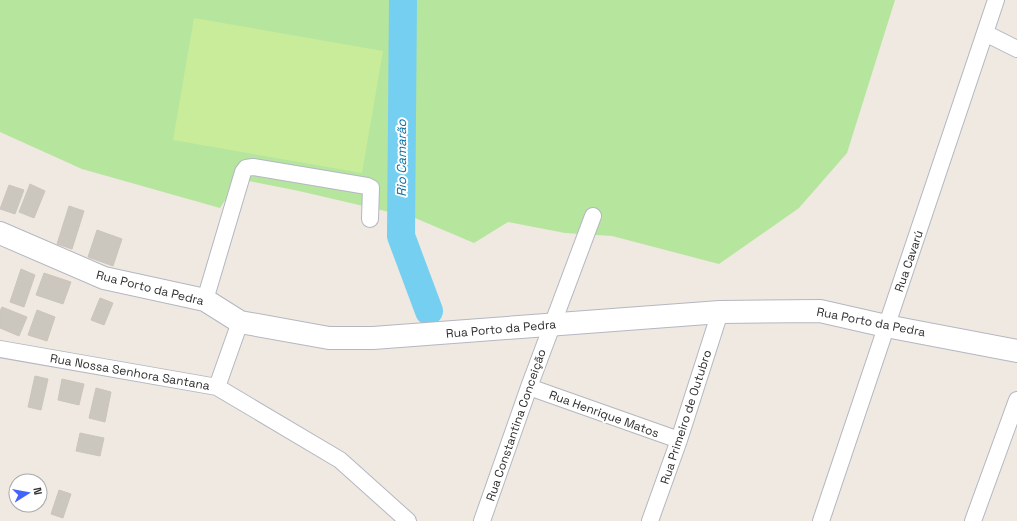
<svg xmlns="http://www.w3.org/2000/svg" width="1017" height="521" viewBox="0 0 1017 521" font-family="'Space Grotesk',sans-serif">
<rect width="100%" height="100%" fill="#efe9e1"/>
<path fill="#b6e59e" d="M0,0H895L847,153L799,208L719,264L612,236L565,233L508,222L474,243L415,218L299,191L239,179L220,208L82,169L0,132Z"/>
<path fill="#c9ec9a" d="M194,18L383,51L362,173L173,140Z"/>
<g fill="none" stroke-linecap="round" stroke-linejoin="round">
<path stroke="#75cff0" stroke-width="28" d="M403,0L401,236L429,311"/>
</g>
<path fill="#cbc7bf" stroke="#cbc5ba" d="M30,184L45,191L34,218L19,212Z
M9,185L24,190L15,214L0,209Z
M69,206L84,211L72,249L57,244Z
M97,230L122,239L113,266L88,257Z
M21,269L35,275L24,307L10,302Z
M44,273L71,282L63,304L36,295Z
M100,298L113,303L104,325L91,320Z
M2,307L27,317L19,336L0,328V311Z
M37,310L55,317L47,341L28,335Z
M35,376L48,379L41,410L28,407Z
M62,379L84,384L79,405L58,400Z
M96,388L111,392L105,422L89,418Z
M80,433L104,438L100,456L76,451Z
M59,490L71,494L63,518L51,514Z"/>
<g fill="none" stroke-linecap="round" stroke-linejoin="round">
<g stroke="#b4b7c1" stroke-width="18">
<path id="street" d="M985,33L1017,49
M205,300L243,172L246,168L253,167L367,186L371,188L370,219
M0,349L217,387L340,460L408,521
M217,387L240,322
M529,387L679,440
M482,521L529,387L593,216
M650,521L679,440L720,312
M821,521L996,0
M973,521L1017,400"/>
</g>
<g stroke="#b4b7c1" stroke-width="24">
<path id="secondary" d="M0,233L104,278L205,300L240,322L329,338H373L720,312L820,311L886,326L1017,351"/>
</g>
<use href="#street" stroke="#fff" stroke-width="16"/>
<use href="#secondary" stroke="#fff" stroke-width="22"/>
</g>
<g text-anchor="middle" stroke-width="4" stroke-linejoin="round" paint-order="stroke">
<g font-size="12" fill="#2e2e2e" stroke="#fff">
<text transform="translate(909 261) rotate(-71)" y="4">Rua Cavarú</text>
<text transform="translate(150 288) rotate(14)" y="4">Rua Porto da Pedra</text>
<text transform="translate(871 322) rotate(11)" y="4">Rua Porto da Pedra</text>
<text transform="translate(501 329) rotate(-5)" y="4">Rua Porto da Pedra</text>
<text transform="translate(130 372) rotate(10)" y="4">Rua Nossa Senhora Santana</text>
<text transform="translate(604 414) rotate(20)" y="4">Rua Henrique Matos</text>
<text transform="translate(686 417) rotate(-72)" y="4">Rua Primeiro de Outubro</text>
<text transform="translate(516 425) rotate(-71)" y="4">Rua Constantina Conceição</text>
</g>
<g font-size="13" font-style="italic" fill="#0d6fa3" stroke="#fff">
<text transform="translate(401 158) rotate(-90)" y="5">Rio Camarão</text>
</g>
</g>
<g transform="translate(28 493) rotate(79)"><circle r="19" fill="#ffffff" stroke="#ababab"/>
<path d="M0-3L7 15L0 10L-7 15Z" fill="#4264fb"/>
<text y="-6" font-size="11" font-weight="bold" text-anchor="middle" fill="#2e2e2e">N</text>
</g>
</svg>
